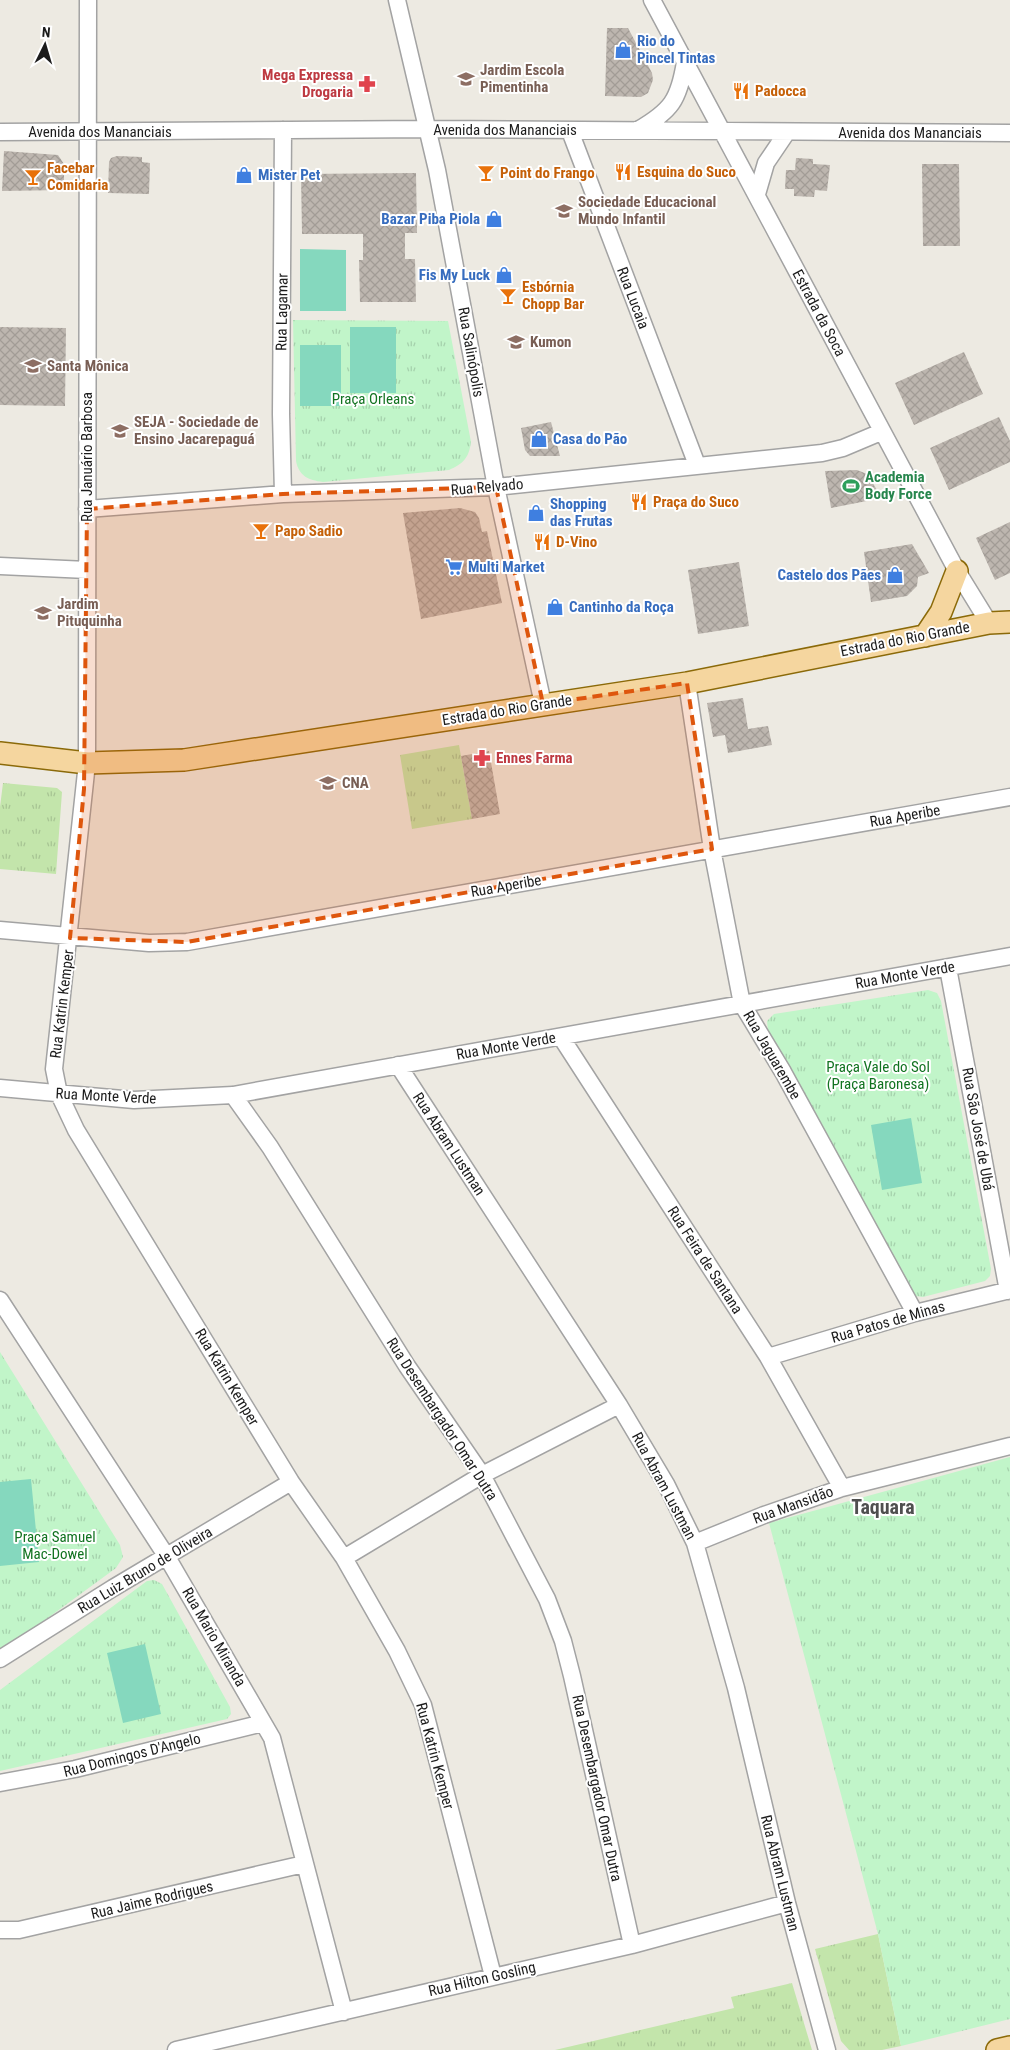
<svg xmlns="http://www.w3.org/2000/svg" width="1010" height="2050" viewBox="0 0 1010 2050" font-family="'Roboto Condensed',sans-serif">
<defs>
<pattern id="grass-tufts" width="24" height="20" patternUnits="userSpaceOnUse" patternTransform="scale(1.25)"><rect width="24" height="20" fill="#c3e5ab"/><path d="M3 7l-1-3M5 7V3M7 7l1-3M15 17l-1-3M17 17v-4M19 17l1-3" fill="none" stroke="#a7c493"/></pattern>
<pattern id="park-tufts" width="24" height="20" patternUnits="userSpaceOnUse" patternTransform="scale(1.25)"><rect width="24" height="20" fill="#c1f5c9"/><path d="M3 7l-1-3M5 7V3M7 7l1-3M15 17l-1-3M17 17v-4M19 17l1-3" fill="none" stroke="#a5d1ac"/></pattern>
<pattern id="building-cross-hatch" width="8" height="8" patternUnits="userSpaceOnUse" patternTransform="scale(1.25)"><rect width="8" height="8" fill="#bdb6af"/><path d="M0 0l8 8M0 8l8-8" fill="none" stroke="#a29c96"/></pattern>
</defs>
<rect width="100%" height="100%" fill="#edeae2"/>
<path fill="url(#grass-tufts)" d="M459,745L472,819L412,829L400,755Z
M3,783L57,788L62,792L56,874L0,869V807Z
M878,1934L901,2046L882,2050H849L841,2041L815,1949Z
M792,1983L812,2050H555L734,2008L731,1997Z"/>
<path fill="url(#park-tufts)" d="M293,320L448,321L471,442C469,458 463,464 449,470L323,482C308,480 299,476 296,461Z
M928,990L937,993L941,1001L991,1269L990,1276L985,1281L923,1297L915,1296L909,1291L768,1031L767,1021L774,1014Z
M0,1352L120,1545L123,1557L116,1568L0,1653Z
M1010,1457V2019L901,2046L878,1934L769,1523Z
M154,1580L162,1584L230,1707L231,1714L227,1719L0,1771V1690L147,1581Z"/>
<path fill="#85d8be" d="M300,249L346,250V311H300Z
M350,327H396V393H350Z
M300,345H341V406H300Z
M911,1118L922,1183L882,1190L871,1125Z
M31,1479L39,1562L0,1566V1482Z
M145,1644L161,1714L123,1723L107,1653Z"/>
<path fill="url(#building-cross-hatch)" d="M607,28H628L652,73L653,80L648,93L641,97L605,96Z
M4,151L58,155L64,164V190L2,191Z
M117,156L142,157V162L150,163L149,194L108,193L109,162L111,158Z
M796,158L813,159V164L830,165L827,191L815,190L814,197L794,196V189H785L786,170H795Z
M922,164H959L960,246H923Z
M416,173L417,233H405V259H415L416,302H360L359,260H363V234H302L301,174Z
M0,327L66,328L65,406L0,405Z
M964,352L983,394L914,425L895,383Z
M999,417L1010,441V462L949,490L930,448Z
M551,422L560,456H530L525,450L521,428Z
M857,470L867,474L882,498L831,508L825,471Z
M460,508L475,512L479,518L482,532L487,531L502,603L421,619L403,513Z
M1010,522V573L995,580L976,538Z
M912,544L929,573L918,577L917,586L907,596L871,602L864,552Z
M739,562L749,626L698,634L688,570Z
M743,698L748,729L768,726L772,745L728,753L725,735L713,737L707,703Z
M489,751L500,814L472,819L461,756Z"/>
<g fill="none" stroke-linecap="round" stroke-linejoin="round">
<g stroke="#a3a3a3" stroke-width="19">
<path id="minor" d="M88,0L87,763L54,1069L59,1094L76,1130L291,1482L344,1558L397,1651L423,1705L493,1976
M397,0L437,170L496,487L543,704
M652,0L957,571L989,623
M638,130C671,111 679,100 685,62
M570,131L697,465
M0,132L429,129L1010,133
M757,194L766,163L787,132
M283,494L281,414L283,130
M87,509L283,494L496,487L822,453L843,448L881,432
M0,566L87,570
M687,683L712,849L742,1004L783,1072L915,1313
M0,930L149,943L187,942L1010,797
M948,968L1008,1291
M561,1037L768,1357L842,1488
M398,1065L619,1405L666,1484L695,1543L736,1688L787,1903L827,2050
M0,1088L134,1100L233,1095L1010,956
M233,1095L270,1147L407,1366L482,1475L547,1599L563,1641L572,1676L632,1945
M0,1300L167,1557L272,1738L344,2012
M768,1357L915,1313L1010,1290
M695,1543L764,1515L842,1488L1010,1446
M344,1558L482,1475L619,1405
M0,1659L113,1588L291,1482
M0,1783L75,1769L263,1723
M0,1930H19L304,1864
M176,2050L632,1945L787,1903"/>
</g>
<g stroke="#8b6a09" stroke-width="24">
<path id="major" d="M925,636L941,612L957,571
M0,753L87,763L184,760L687,683L989,623L1010,622
M997,2050L1010,2047"/>
</g>
<use href="#minor" stroke="#fff" stroke-width="16"/>
<use href="#major" stroke="#f5d69f" stroke-width="21"/>
</g>
<path fill="#de560d" fill-opacity="0.2" stroke="#de560d" stroke-width="4" stroke-dasharray="10 6" stroke-linejoin="round" d="M496,487L543,704L687,683L712,849L187,942L70,938L84,789L87,509L283,494Z"/>
<defs>
<g id="shop-bare" transform="scale(1.35)"><path d="M-5-2.5h2.3a2.7 3.5 0 0 1 5.4 0H5L5.5 6h-11ZM-1.5-2.5h3a1.5 2.3 0 0 0-3 0Z" fill="#3f7fe0" stroke="#fff" stroke-width="2.5" paint-order="stroke"/></g>
<g id="school-bare" transform="scale(1.35)"><path d="M0-5L7-2L0 1L-7-2ZM-4 1L0 2.5L4 1V4Q0 6-4 4Z" fill="#8d6e63" stroke="#fff" stroke-width="2.5" paint-order="stroke"/></g>
<g id="pharmacy-bare" transform="scale(1.35)"><path d="M-2-6h4v4h4v4h-4v4h-4v-4h-4v-4h4Z" fill="#e0444e" stroke="#fff" stroke-width="2.5" paint-order="stroke"/></g>
<g id="restaurant-bare" transform="scale(1.35)"><path d="M-5-6h1v4h1v-4h1v4h1v-4h1v5L-1.5 .5V6h-2V.5L-5-1ZM5-6V6H3V1.5H1.5Q1.5-4 5-6Z" fill="#e8710a" stroke="#fff" stroke-width="2.5" paint-order="stroke"/></g>
<g id="bar-bare" transform="scale(1.35)"><path d="M-6-5H6L.8 .8V4.5H3.5V6h-7V4.5H-.8V.8Z" fill="#e8710a" stroke="#fff" stroke-width="2.5" paint-order="stroke"/></g>
<g id="stadium-bare" transform="scale(1.35)"><path d="M0-5a6.5 5 0 1 0 0 10a6.5 5 0 1 0 0-10ZM-3.5-1.8h7v3.6h-7Z" fill="#2e9e5b" stroke="#fff" stroke-width="2.5" paint-order="stroke"/></g>
<g id="supermarket-bare" transform="scale(1.35)"><path d="M-6-5.5h2.5l.6 2H6L4.5 2H-2.5L-4.4-4H-6ZM-1.5 3.2a1.3 1.3 0 1 0 .1 0ZM3 3.2a1.3 1.3 0 1 0 .1 0Z" fill="#3f7fe0" stroke="#fff" stroke-width="2.5" paint-order="stroke"/></g>
</defs>
<g fill-rule="evenodd">
<use href="#shop-bare" x="623" y="50"/>
<use href="#school-bare" x="466" y="79"/>
<use href="#pharmacy-bare" x="367" y="84"/>
<use href="#restaurant-bare" x="741" y="91"/>
<use href="#restaurant-bare" x="623" y="172"/>
<use href="#bar-bare" x="486" y="173"/>
<use href="#shop-bare" x="244" y="175"/>
<use href="#bar-bare" x="33" y="177"/>
<use href="#school-bare" x="564" y="211"/>
<use href="#shop-bare" x="494" y="219"/>
<use href="#shop-bare" x="504" y="275"/>
<use href="#bar-bare" x="508" y="296"/>
<use href="#school-bare" x="516" y="342"/>
<use href="#school-bare" x="33" y="366"/>
<use href="#school-bare" x="120" y="431"/>
<use href="#shop-bare" x="539" y="439"/>
<use href="#stadium-bare" x="851" y="486"/>
<use href="#restaurant-bare" x="639" y="502"/>
<use href="#shop-bare" x="536" y="513"/>
<use href="#bar-bare" x="261" y="531"/>
<use href="#restaurant-bare" x="542" y="542"/>
<use href="#supermarket-bare" x="454" y="567"/>
<use href="#shop-bare" x="895" y="575"/>
<use href="#shop-bare" x="555" y="607"/>
<use href="#school-bare" x="43" y="613"/>
<use href="#pharmacy-bare" x="482" y="758"/>
<use href="#school-bare" x="328" y="783"/>
</g>
<g text-anchor="middle" stroke-width="4" stroke-linejoin="round" paint-order="stroke">
<g font-size="15" font-weight="bold" fill="#366cbe" stroke="#fff" text-anchor="start">
<text x="637" y="46">Rio do<tspan x="637" dy="17">Pincel Tintas</tspan></text>
<text x="258" y="180">Mister Pet</text>
<text x="480" y="224" text-anchor="end">Bazar Piba Piola</text>
<text x="490" y="280" text-anchor="end">Fis My Luck</text>
<text x="553" y="444">Casa do Pão</text>
<text x="550" y="509">Shopping<tspan x="550" dy="17">das Frutas</tspan></text>
<text x="468" y="572">Multi Market</text>
<text x="881" y="580" text-anchor="end">Castelo dos Pães</text>
<text x="569" y="612">Cantinho da Roça</text>
</g>
<g font-size="15" font-weight="bold" fill="#785e54" stroke="#fff" text-anchor="start">
<text x="480" y="75">Jardim Escola<tspan x="480" dy="17">Pimentinha</tspan></text>
<text x="578" y="207">Sociedade Educacional<tspan x="578" dy="17">Mundo Infantil</tspan></text>
<text x="530" y="347">Kumon</text>
<text x="47" y="371">Santa Mônica</text>
<text x="134" y="427">SEJA - Sociedade de<tspan x="134" dy="17">Ensino Jacarepaguá</tspan></text>
<text x="57" y="609">Jardim<tspan x="57" dy="17">Pituquinha</tspan></text>
<text x="342" y="788">CNA</text>
</g>
<g font-size="15" font-weight="bold" fill="#be3a42" stroke="#fff" text-anchor="end">
<text x="353" y="80">Mega Expressa<tspan x="353" dy="17">Drogaria</tspan></text>
<text x="496" y="763" text-anchor="start">Ennes Farma</text>
</g>
<g font-size="15" font-weight="bold" fill="#c56008" stroke="#fff" text-anchor="start">
<text x="755" y="96">Padocca</text>
<text x="47" y="173">Facebar<tspan x="47" dy="17">Comidaria</tspan></text>
<text x="637" y="177">Esquina do Suco</text>
<text x="500" y="178">Point do Frango</text>
<text x="522" y="292">Esbórnia<tspan x="522" dy="17">Chopp Bar</tspan></text>
<text x="653" y="507">Praça do Suco</text>
<text x="275" y="536">Papo Sadio</text>
<text x="556" y="547">D-Vino</text>
</g>
<g font-size="15" fill="#1c1c1c" stroke="#fff">
<text x="505" y="135">Avenida dos Mananciais</text>
<text x="100" y="137">Avenida dos Mananciais</text>
<text x="910" y="138">Avenida dos Mananciais</text>
<text transform="translate(633 298) rotate(69)" y="5">Rua Lucaia</text>
<text transform="translate(282 312) rotate(-89)" y="5">Rua Lagamar</text>
<text transform="translate(819 313) rotate(62)" y="5">Estrada da Soca</text>
<text transform="translate(471 352) rotate(80)" y="5">Rua Salinópolis</text>
<text transform="translate(87 457) rotate(-90)" y="5">Rua Januário Barbosa</text>
<text transform="translate(487 487) rotate(-5)" y="5">Rua Relvado</text>
<text transform="translate(905 639) rotate(-11)" y="5">Estrada do Rio Grande</text>
<text transform="translate(507 710) rotate(-9)" y="5">Estrada do Rio Grande</text>
<text transform="translate(905 816) rotate(-10)" y="5">Rua Aperibe</text>
<text transform="translate(506 886) rotate(-10)" y="5">Rua Aperibe</text>
<text transform="translate(905 975) rotate(-10)" y="5">Rua Monte Verde</text>
<text transform="translate(62 1004) rotate(-83)" y="5">Rua Katrin Kemper</text>
<text transform="translate(506 1046) rotate(-10)" y="5">Rua Monte Verde</text>
<text transform="translate(772 1055) rotate(60)" y="5">Rua Jaguarembe</text>
<text transform="translate(106 1096) rotate(3)" y="5">Rua Monte Verde</text>
<text transform="translate(978 1129) rotate(80)" y="5">Rua São José de Ubá</text>
<text transform="translate(449 1144) rotate(57)" y="5">Rua Abram Lustman</text>
<text transform="translate(705 1260) rotate(57)" y="5">Rua Feira de Santana</text>
<text transform="translate(888 1322) rotate(-16)" y="5">Rua Patos de Minas</text>
<text transform="translate(227 1377) rotate(59)" y="5">Rua Katrin Kemper</text>
<text transform="translate(442 1419) rotate(57)" y="5">Rua Desembargador Omar Dutra</text>
<text transform="translate(664 1486) rotate(62)" y="5">Rua Abram Lustman</text>
<text transform="translate(793 1505) rotate(-20)" y="5">Rua Mansidão</text>
<text transform="translate(145 1570) rotate(-31)" y="5">Rua Luiz Bruno de Oliveira</text>
<text transform="translate(214 1637) rotate(60)" y="5">Rua Mario Miranda</text>
<text transform="translate(132 1755) rotate(-14)" y="5">Rua Domingos D'Angelo</text>
<text transform="translate(435 1756) rotate(75)" y="5">Rua Katrin Kemper</text>
<text transform="translate(597 1788) rotate(78)" y="5">Rua Desembargador Omar Dutra</text>
<text transform="translate(780 1873) rotate(76)" y="5">Rua Abram Lustman</text>
<text transform="translate(152 1900) rotate(-13)" y="5">Rua Jaime Rodrigues</text>
<text transform="translate(482 1979) rotate(-13)" y="5">Rua Hilton Gosling</text>
</g>
<g font-size="15" fill="#127321" stroke="#fff">
<text x="373" y="404">Praça Orleans</text>
<text x="878" y="1072">Praça Vale do Sol<tspan x="878" dy="17">(Praça Baronesa)</tspan></text>
<text x="55" y="1542">Praça Samuel<tspan x="55" dy="17">Mac-Dowel</tspan></text>
</g>
<g font-size="15" font-weight="bold" fill="#27864d" stroke="#fff" text-anchor="start">
<text x="865" y="482">Academia<tspan x="865" dy="17">Body Force</tspan></text>
</g>
<g font-size="20" font-weight="bold" fill="#4f4f4f" stroke="#fff">
<text x="883" y="1514">Taquara</text>
</g>
</g>
<g transform="translate(45 45) rotate(5)" stroke="#ffffff" stroke-width="4" paint-order="stroke">
<path d="M0-4L9 19L0 12L-9 19Z" fill="#1c1c1c"/>
<text y="-8" font-size="14" font-weight="bold" text-anchor="middle" fill="#1c1c1c">N</text>
</g>
</svg>
